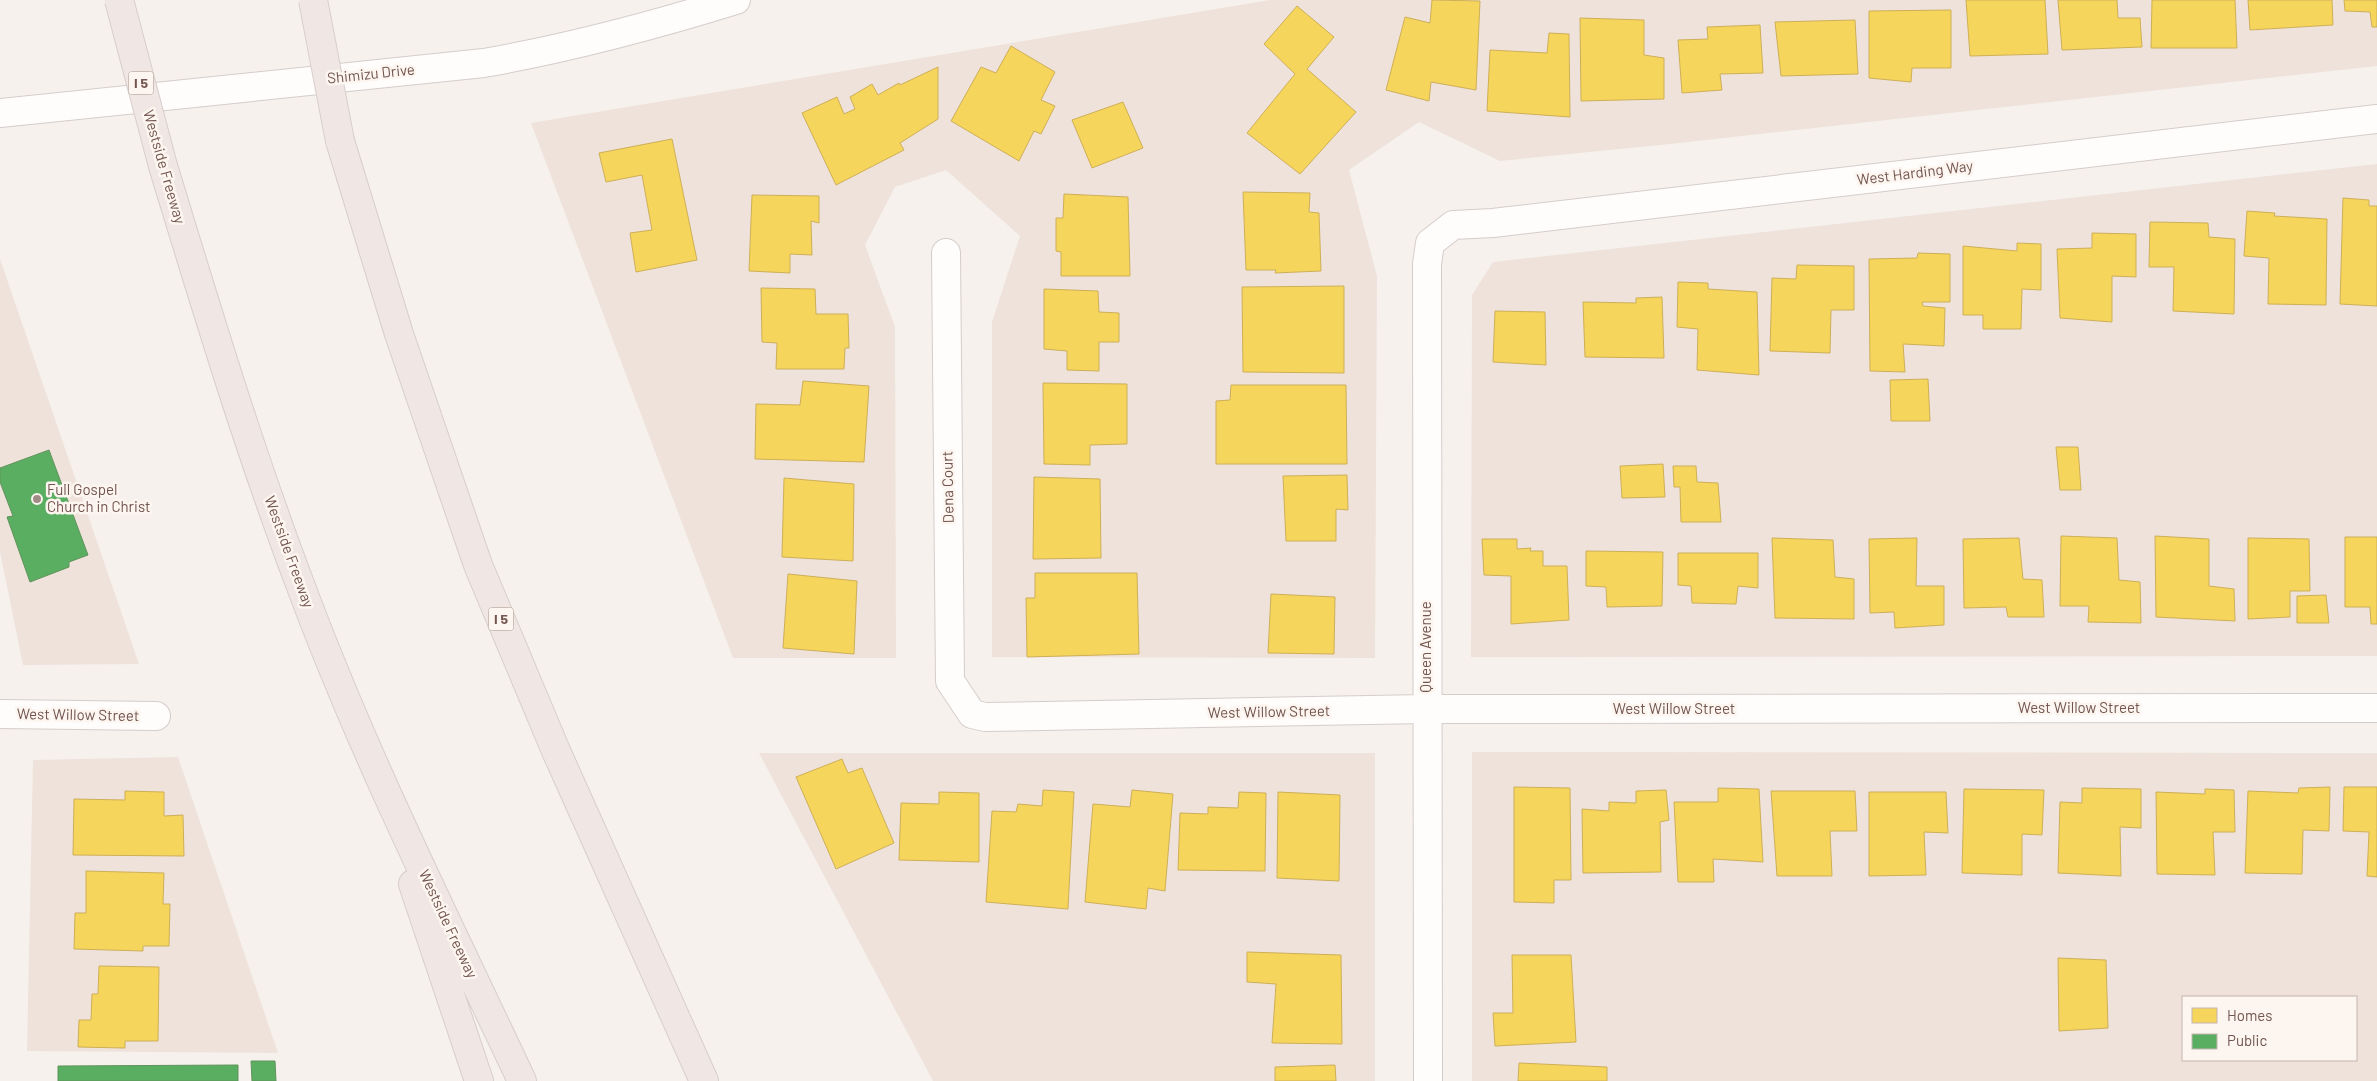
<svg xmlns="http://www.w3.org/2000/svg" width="2377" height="1081" viewBox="0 0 2377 1081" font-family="Barlow,sans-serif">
<rect width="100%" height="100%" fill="#f6f1ed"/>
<path fill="#eee2db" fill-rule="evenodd" d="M1270,0H2377V66L1670,144L1500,161L1419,122L1349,170L1377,276L1375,658L992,657V322L1020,236L946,170L895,187L865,245L895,327L896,658H733L531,123Z
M2377,164V656L1471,657L1472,295L1493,262Z
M0,259L139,664L23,665L0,552Z
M1472,752L2377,753V1081H1472ZM2183,997H2356V1060H2183Z
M759,753H1375V1081H933Z
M178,757L278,1053L27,1051L33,760Z"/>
<path fill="#f6d55c" stroke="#ceaf58" d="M1432,0L1480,1L1476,90L1431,82L1429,101L1386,90L1405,17L1430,23Z
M1966,0H2045L2048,54L1970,56Z
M2058,0H2117L2118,18H2140L2142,47L2062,50Z
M2152,0H2235L2237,48H2151Z
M2248,0H2332L2333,25L2250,30Z
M2344,0H2377V27H2372L2370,12L2345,11Z
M1297,6L1334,37L1307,69L1356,112L1300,174L1247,133L1295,74L1264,44Z
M1951,10V68H1912L1911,82L1869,78V11Z
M1580,18L1644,20V55L1664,58V99L1581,101Z
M1855,20L1858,74L1781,76L1775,22Z
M1760,25L1763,73L1720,74L1722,90L1682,93L1678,40L1708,39L1707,27Z
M1549,33L1569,34L1570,117L1487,111L1490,50L1547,53Z
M1011,46L1055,72L1041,100L1055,106L1041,134L1034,131L1019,161L951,121L981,67L996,73Z
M938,67V119L900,143L904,150L836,185L802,113L837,97L844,114L855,109L850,97L872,84L878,95L899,83L900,85Z
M1123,102L1143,148L1092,168L1072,120Z
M672,139L697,260L636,272L630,233L652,230L642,175L606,182L599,153Z
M1243,192L1310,193L1309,212L1319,213L1321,271L1275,273L1276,270H1246Z
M1064,194L1128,197L1130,276H1061V252L1056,251V218H1063Z
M752,195L819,196V223L811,221L812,255L790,254V273L749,271Z
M2343,198L2369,200V206H2377V306L2340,304Z
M2247,211L2275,213L2274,216L2327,219L2326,305L2268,304L2269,258L2244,256Z
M2150,222L2208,223L2209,237L2235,239L2234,314L2173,311L2174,267H2149Z
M2092,233L2136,234V277L2112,276V322L2060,318L2057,249L2092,248Z
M2017,243L2041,244V290L2022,289L2021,329H1983V315H1963V246L2017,251Z
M1918,253L1950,254V302H1922L1923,306L1945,308L1944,346L1903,344L1905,372L1870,371L1869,259L1917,258Z
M1797,265L1854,266V310H1831L1830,353L1770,351L1772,278L1796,279Z
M1678,282L1708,283V289L1757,292L1759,375L1697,370L1698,329L1677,327Z
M1344,286V373L1243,372L1242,287Z
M761,288L815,289L816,314H848L849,348H845L844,369H776L777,343L762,342Z
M1044,289L1098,291L1099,312L1119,313V342H1099V371L1067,370V351L1044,349Z
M1662,297L1664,358L1585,357L1583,302L1636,303V298Z
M1495,311L1545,312L1546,365L1493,362Z
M1928,379L1930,421H1891L1890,380Z
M803,381L869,386L864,462L755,459L756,404L800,405Z
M1043,383L1127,384V444L1090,445V465L1044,464Z
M1231,385H1346L1347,464H1216V401L1230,400Z
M2056,447H2078L2081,490H2060Z
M1663,464L1665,497L1622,498L1620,466Z
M1673,466H1696L1697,482L1718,483L1721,522H1681L1680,487H1674Z
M1347,475L1348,510L1336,509V541H1286L1283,476Z
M1034,477L1100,479L1101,558L1033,559Z
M784,478L854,484L853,561L782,557Z
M2061,536L2117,538L2119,580L2140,582L2141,623L2088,622L2089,606H2060Z
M2155,536L2209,539V586L2234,589L2235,621L2156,617Z
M2345,537H2377V624H2371L2370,607H2345Z
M1772,538L1833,540L1835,577L1854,579V619L1775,618Z
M1917,538L1916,586H1944V625L1895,628L1894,612L1870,613L1869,539Z
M2019,538L2023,579L2042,580L2044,617H2008L2006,607L1964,608L1963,539Z
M2248,538L2309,539L2310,591H2290V617L2248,619Z
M1482,539H1517V549L1531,548L1530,551H1543V566H1567L1569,620L1511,624V576L1484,575Z
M1586,551L1663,552L1662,606L1607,607L1606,587L1586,586Z
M1678,553H1758V588L1738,586L1736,604L1692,603L1691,586L1678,585Z
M1035,573H1137L1139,654L1027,657L1026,598H1035Z
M788,574L857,581L854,654L783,648Z
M1271,594L1335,597L1334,654L1268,653Z
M2326,595L2329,623H2297V596Z
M842,759L848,773L862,768L894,843L836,869L796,777Z
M1514,787L1570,788L1571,880H1554V903L1514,902Z
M2330,787L2329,831L2303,830L2302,874L2245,873L2248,791L2298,793L2299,788Z
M2344,787H2377V877L2367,876L2369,832L2343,831Z
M1718,788L1759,789L1763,862L1713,859L1714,882H1678L1674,802H1718Z
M2082,788L2141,789V828L2120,827L2121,876L2058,873L2060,802L2082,803Z
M1964,789L2044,790L2042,835L2022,834V875L1962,873Z
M2205,789L2234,790L2235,832H2213L2215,875L2157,874L2156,792L2205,794Z
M1043,790L1074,792L1068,909L986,902L992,811L1016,812L1018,804L1042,806Z
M1132,790L1173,794L1165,891L1148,888L1146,909L1085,902L1093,804L1130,807Z
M1666,790L1669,820L1660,822L1661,872L1583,873L1582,809L1609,811V802L1636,803V791Z
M125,791L164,792V816L183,815L184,856L73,855L74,799L125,800Z
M1771,791H1855L1857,831H1830L1832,876H1777Z
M939,792L979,793V862L899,860L901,803L939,804Z
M1239,792L1266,793L1265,871L1178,870L1180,813L1208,814V807L1238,808Z
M1278,792L1340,795L1339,881L1277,878Z
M1869,792H1946L1948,833L1924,832L1926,875L1869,876Z
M86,871L164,873L163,904H170L169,946H143V951L74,949L75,913H86Z
M1247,952L1341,955L1342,1044L1272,1043L1276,984L1247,982Z
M1512,955H1571L1576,1042L1495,1046L1493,1013H1513Z
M2058,958L2106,960L2108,1028L2059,1031Z
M99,966L159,967L158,1041H125V1048L78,1047L79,1020H91L92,994H98Z
M1519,1063L1607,1067V1081H1518Z
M1335,1065L1336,1081H1275V1067Z"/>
<path fill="#5aae61" stroke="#61935c" d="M49,450L88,555L69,562V567L30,582L7,517L13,516L0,482V468Z
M251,1061H275L276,1081H252Z
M238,1065V1081H58V1066Z"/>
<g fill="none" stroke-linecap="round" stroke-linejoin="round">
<g stroke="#d5cdca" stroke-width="30">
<path id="minor" d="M0,113L484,63C570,48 652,26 736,0
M946,253L950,681L972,714L985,717L1426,709L2377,708
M0,714L156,716
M1428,1081L1427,264L1430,243L1453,225L1493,223L2377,119"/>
</g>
<g stroke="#d7cecb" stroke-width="30">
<path id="motorway" d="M340,141L399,334L478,565L556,751L704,1081
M163,166C206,307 248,447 300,584C363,754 445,917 522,1081
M413,884L479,1081"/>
</g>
<use href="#minor" stroke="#fefdfc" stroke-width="28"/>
<use href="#motorway" stroke="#f0e7e5" stroke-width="28"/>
<g stroke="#d7cecb" stroke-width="30" stroke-linecap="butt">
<path id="motorway-bridge" d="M119,0L163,166
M313,0L340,141"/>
</g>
<use href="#motorway-bridge" stroke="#f0e7e5" stroke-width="28"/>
</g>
<circle fill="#a08c86" stroke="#fdf5ef" stroke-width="2" cx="37" cy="499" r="5"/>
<g text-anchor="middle" stroke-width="5" stroke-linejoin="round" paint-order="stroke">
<g fill="#fdf5ef" stroke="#9c857f" stroke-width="1">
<rect x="128.5" y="71.5" width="25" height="23" rx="4"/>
<rect x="488.5" y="607.5" width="25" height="23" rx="4"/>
</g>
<g font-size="14" font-weight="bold" fill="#72554f">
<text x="141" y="88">I 5</text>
<text x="501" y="624">I 5</text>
</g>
<g font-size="15" fill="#72554f" stroke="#fdf5ef">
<text transform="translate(371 74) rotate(-6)" y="5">Shimizu Drive</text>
<text transform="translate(164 167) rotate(74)" y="5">Westside Freeway</text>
<text transform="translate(1915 173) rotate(-7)" y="5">West Harding Way</text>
<text transform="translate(948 487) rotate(-91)" y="5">Dena Court</text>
<text transform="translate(289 552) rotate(70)" y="5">Westside Freeway</text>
<text transform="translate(1426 647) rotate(-90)" y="5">Queen Avenue</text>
<text x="2079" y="713">West Willow Street</text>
<text x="1674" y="714">West Willow Street</text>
<text transform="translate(1269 712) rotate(-1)" y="5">West Willow Street</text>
<text transform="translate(78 715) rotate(1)" y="5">West Willow Street</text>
<text transform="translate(448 924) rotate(65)" y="5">Westside Freeway</text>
</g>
<g font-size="15" fill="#72554f" stroke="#fdf5ef" text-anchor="start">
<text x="47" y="495">Full Gospel<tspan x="47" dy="17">Church in Christ</tspan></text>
</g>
</g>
<rect x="2182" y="996" width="175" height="65" fill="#fdf5ef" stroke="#c5b5af"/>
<rect x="2192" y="1008" width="25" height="15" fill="#f6d55c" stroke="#c5b5af"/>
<text x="2227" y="1021" font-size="15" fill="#72554f">Homes</text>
<rect x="2192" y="1034" width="25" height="15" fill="#5aae61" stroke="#c5b5af"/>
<text x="2227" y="1046" font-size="15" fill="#72554f">Public</text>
</svg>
